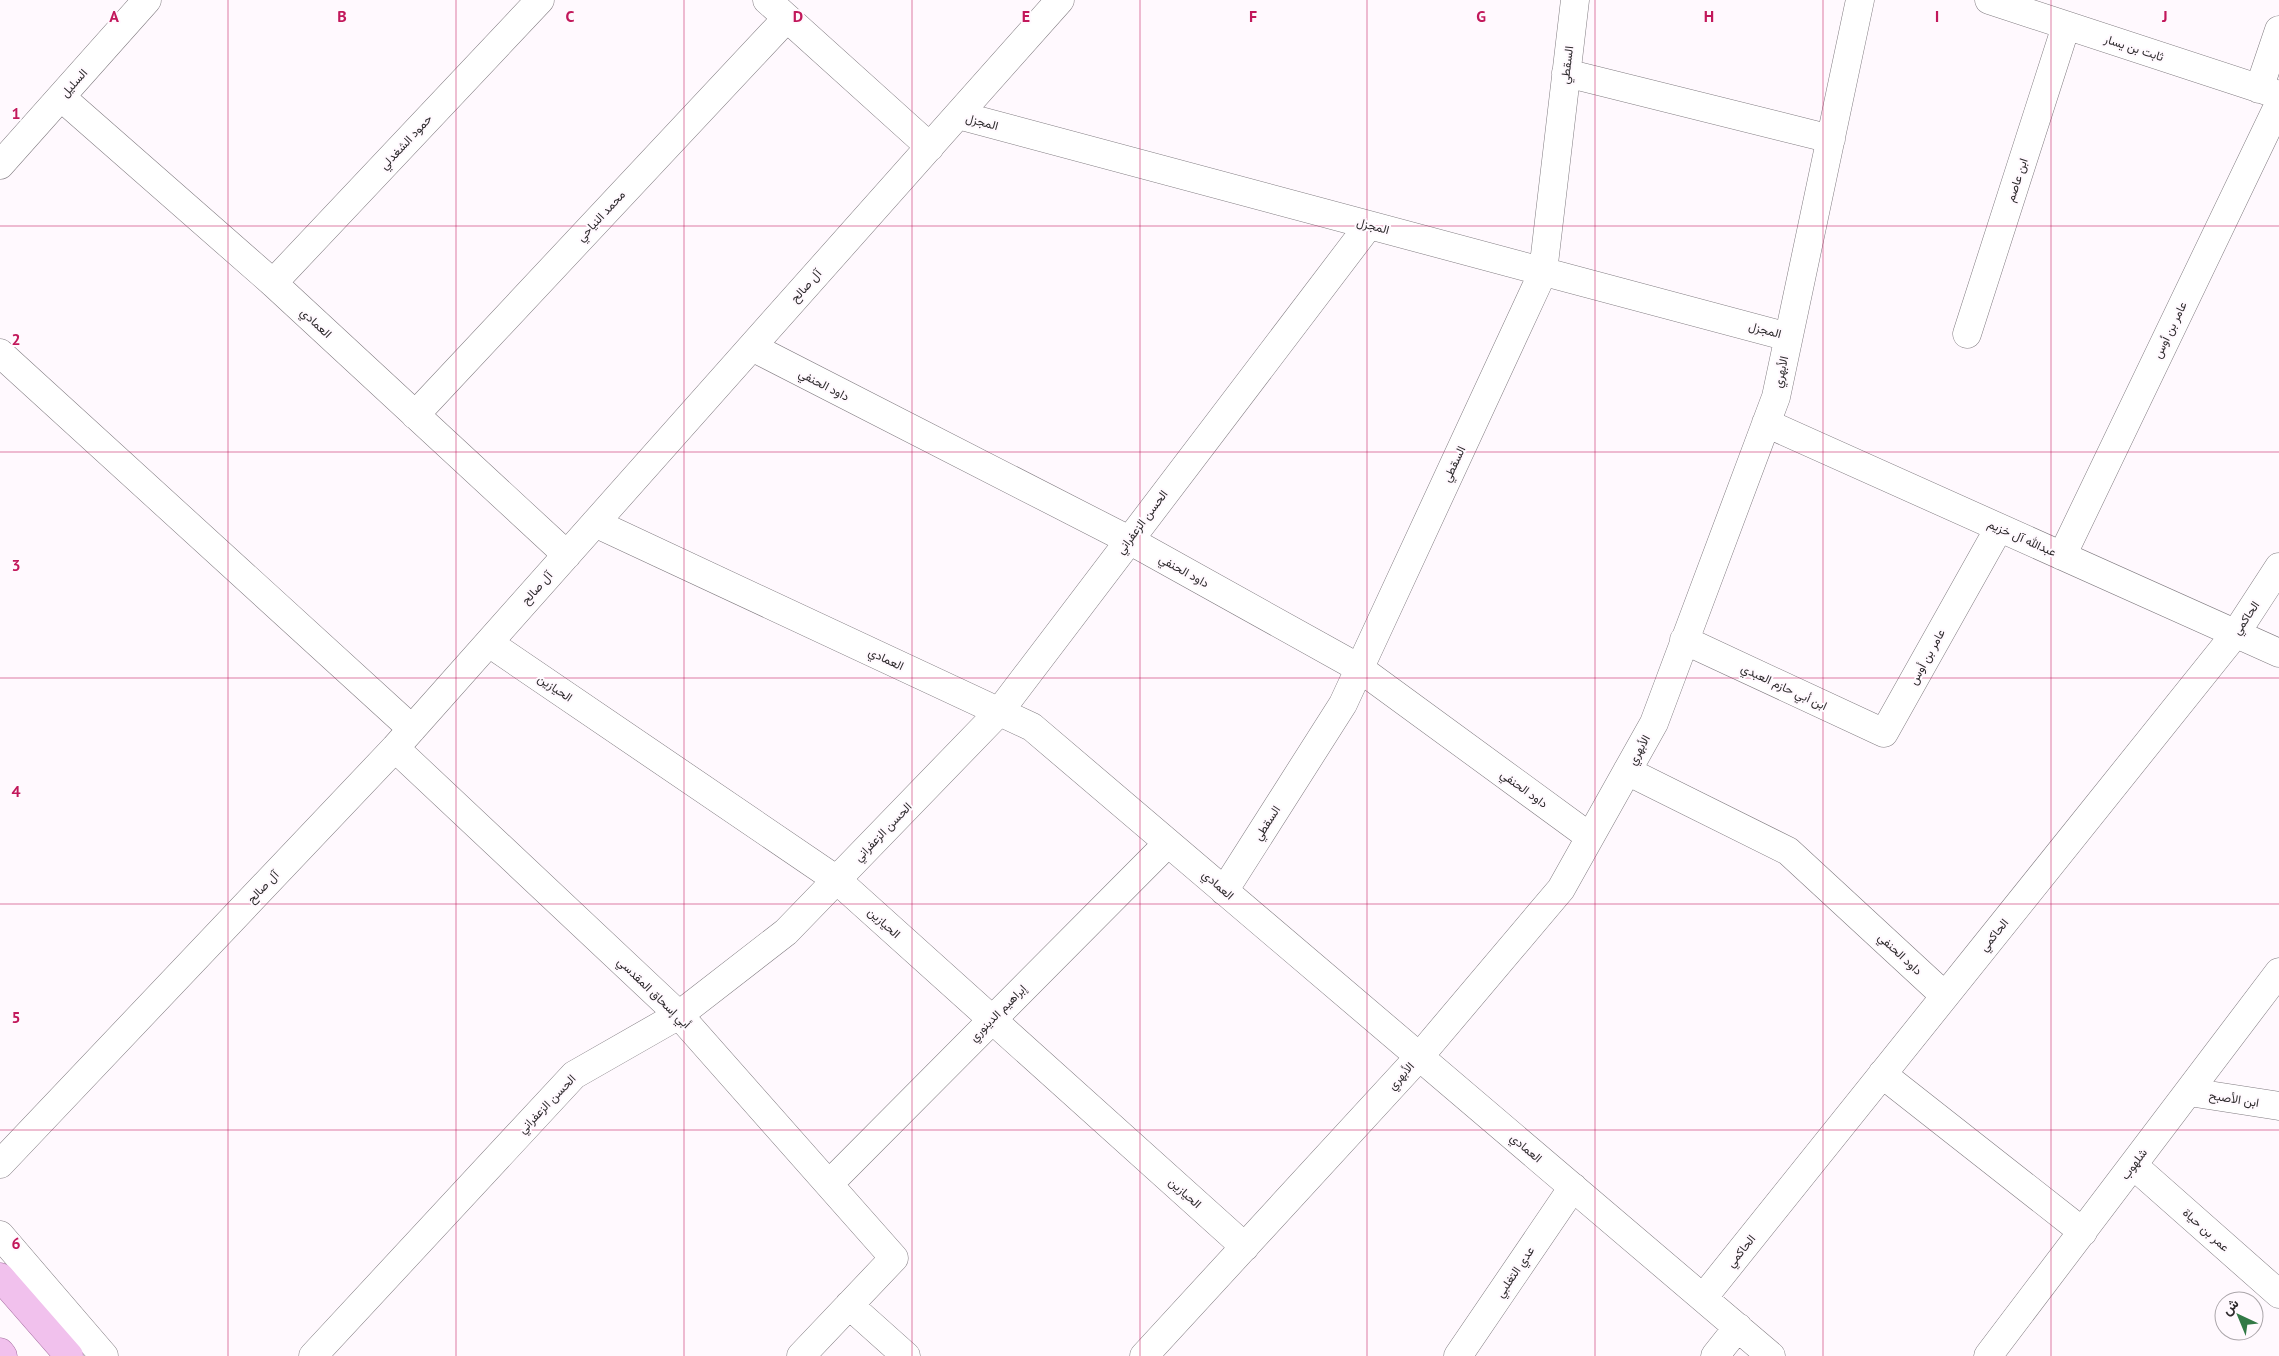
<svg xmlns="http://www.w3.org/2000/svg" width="2279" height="1356" viewBox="0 0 2279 1356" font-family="'PT Sans',Vazirmatn,sans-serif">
<rect width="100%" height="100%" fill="#fff9fe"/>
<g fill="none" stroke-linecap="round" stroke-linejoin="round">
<g stroke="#817c81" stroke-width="29">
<path id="street" d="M767,0L930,147
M1989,0L2279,95
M1566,73L1831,139
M2259,89L2279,30
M61,97L273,283L567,555
M958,115L1788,337
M0,165L147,0
M273,283L540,0
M1967,334L2066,26
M752,347L1129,540L1359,668L1590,837
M0,353L412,729
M415,415L787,18
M1766,423L2279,653
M595,523L1032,727L1771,1356
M2062,556L2279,104
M1684,640L1884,733L1999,528
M489,643L837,880L1245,1247
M395,748L679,1015L894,1258L801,1356
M1627,771L1788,851L1945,996
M1224,891L1343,704L1543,272L1575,0
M1882,1074L2083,1232
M2189,1092L2279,1106
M0,1164L395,748L1060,0
M2133,1165L2279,1294
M829,1184L1168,843
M1703,1298L2236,633L2279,567
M849,1305L906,1356
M313,1356L574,1075L679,1015L786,932L999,712L1369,225
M1144,1356L1419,1057L1561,889L1654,723L1776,397L1860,0
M1458,1356L1573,1187
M1715,1356L1738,1327
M1988,1356L2279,972"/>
</g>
<g stroke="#817c81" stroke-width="29">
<path id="secondary" d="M0,1235L104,1356"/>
</g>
<g stroke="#a771a2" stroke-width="29">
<path id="primary" d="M0,1277L69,1356
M0,1352L3,1356"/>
</g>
<use href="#street" stroke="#fff" stroke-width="28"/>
<use href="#secondary" stroke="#fff" stroke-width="28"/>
<use href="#primary" stroke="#f1c1ed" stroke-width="28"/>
</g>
<path fill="none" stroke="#c2185b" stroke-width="1" stroke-opacity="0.55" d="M228,0V1356M456,0V1356M684,0V1356M912,0V1356M1140,0V1356M1367,0V1356M1595,0V1356M1823,0V1356M2051,0V1356M0,226H2279M0,452H2279M0,678H2279M0,904H2279M0,1130H2279"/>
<g text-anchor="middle" stroke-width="4" stroke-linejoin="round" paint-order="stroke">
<g font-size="12" fill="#2d2a2c" stroke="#fff9fe">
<text transform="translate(2134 48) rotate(18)" y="4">ثابت بن يسار</text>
<text transform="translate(1567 65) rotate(-83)" y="4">السقطي</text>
<text transform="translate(74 83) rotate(-48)" y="4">السليل</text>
<text transform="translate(982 122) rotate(15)" y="4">المجزل</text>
<text transform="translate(406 142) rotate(-47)" y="4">حمود الشغدلي</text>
<text transform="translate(2017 180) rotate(-72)" y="4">ابن عاصم</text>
<text transform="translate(601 216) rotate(-47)" y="4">محمد النياحي</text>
<text transform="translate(1373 226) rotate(15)" y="4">المجزل</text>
<text transform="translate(806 286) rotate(-48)" y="4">آل صالح</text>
<text transform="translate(316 323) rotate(43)" y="4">العمادي</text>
<text transform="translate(1765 330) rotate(15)" y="4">المجزل</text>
<text transform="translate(2170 330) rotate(-64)" y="4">عامر بن أوس</text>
<text transform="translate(1781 372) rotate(-78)" y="4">الأبهري</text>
<text transform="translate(824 385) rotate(27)" y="4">داود الحنفي</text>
<text transform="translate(1454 464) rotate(-65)" y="4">السقطي</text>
<text transform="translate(1142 522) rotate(-53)" y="4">الحسن الزعفراني</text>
<text transform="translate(2022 538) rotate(24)" y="4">عبدالله آل خزيم</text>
<text transform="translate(1184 571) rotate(29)" y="4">داود الحنفي</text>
<text transform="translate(537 588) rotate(-48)" y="4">آل صالح</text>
<text transform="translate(2246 618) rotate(-56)" y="4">الحاكمي</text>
<text transform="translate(1927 657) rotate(-61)" y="4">عامر بن أوس</text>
<text transform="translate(886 659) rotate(25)" y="4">العمادي</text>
<text transform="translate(1784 687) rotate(25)" y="4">ابن أبي حازم العبدي</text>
<text transform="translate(555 688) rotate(34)" y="4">الحيازين</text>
<text transform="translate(1639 750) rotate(-61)" y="4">الأبهري</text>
<text transform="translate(1524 789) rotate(36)" y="4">داود الحنفي</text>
<text transform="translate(1267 823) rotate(-57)" y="4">السقطي</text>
<text transform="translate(883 832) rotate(-46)" y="4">الحسن الزعفراني</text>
<text transform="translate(1218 885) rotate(41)" y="4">العمادي</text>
<text transform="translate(263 887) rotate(-46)" y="4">آل صالح</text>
<text transform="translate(884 923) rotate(42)" y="4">الحيازين</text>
<text transform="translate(1994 935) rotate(-51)" y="4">الحاكمي</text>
<text transform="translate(1900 954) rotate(43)" y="4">داود الحنفي</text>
<text transform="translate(654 993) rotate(44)" y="4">أبي إسحاق المقدسي</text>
<text transform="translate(998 1013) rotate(-45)" y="4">إبراهيم الدينوري</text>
<text transform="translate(1401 1076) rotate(-48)" y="4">الأبهري</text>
<text transform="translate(2234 1099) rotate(9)" y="4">ابن الأصبح</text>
<text transform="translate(547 1104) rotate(-46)" y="4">الحسن الزعفراني</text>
<text transform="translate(1526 1148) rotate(40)" y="4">العمادي</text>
<text transform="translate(2134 1164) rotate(-53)" y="4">شلهوب</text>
<text transform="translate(1185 1193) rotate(42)" y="4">الحيازين</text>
<text transform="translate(2206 1230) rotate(42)" y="4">عمر بن حياة</text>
<text transform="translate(1741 1251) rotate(-51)" y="4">الحاكمي</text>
<text transform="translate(1515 1272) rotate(-56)" y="4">عدي التغلبي</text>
</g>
</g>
<g font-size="16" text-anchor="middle" font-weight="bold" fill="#c2185b" stroke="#fff9fe" stroke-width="4" stroke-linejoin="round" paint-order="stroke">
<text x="114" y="22">A</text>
<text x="342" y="22">B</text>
<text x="570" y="22">C</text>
<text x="798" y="22">D</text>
<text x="1026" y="22">E</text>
<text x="1253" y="22">F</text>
<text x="1481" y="22">G</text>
<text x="1709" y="22">H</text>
<text x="1937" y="22">I</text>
<text x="2165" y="22">J</text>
<text x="16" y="119">1</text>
<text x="16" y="345">2</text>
<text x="16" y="571">3</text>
<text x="16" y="797">4</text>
<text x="16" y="1023">5</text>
<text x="16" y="1249">6</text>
</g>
<g transform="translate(2239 1316) rotate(316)"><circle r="24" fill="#fff9fe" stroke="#aba6aa"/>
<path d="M0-4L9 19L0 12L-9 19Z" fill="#327946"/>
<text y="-8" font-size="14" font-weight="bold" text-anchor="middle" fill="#2d2a2c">ش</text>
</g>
</svg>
